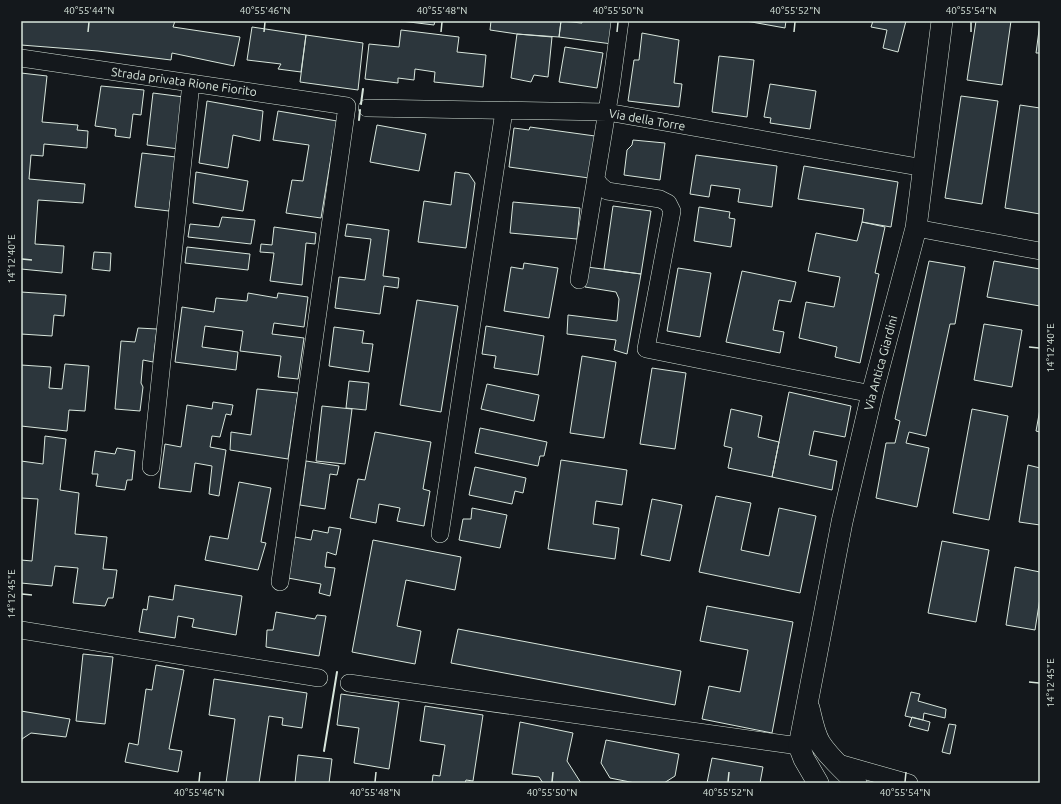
<svg xmlns="http://www.w3.org/2000/svg" width="1061" height="804" viewBox="0 0 1061 804" font-family="Ubuntu,sans-serif">
<rect width="100%" height="100%" fill="#14181c"/>
<path fill="#2c363c" stroke="#d8e6dc" d="M21,21H175L173,27L240,37L234,66L172,53L171,60L98,51L21,45Z
M401,21H435L434,25Z
M491,21H561L559,37L517,34L490,30Z
M561,21L582,23V21H615L612,44L559,37Z
M746,21H786L785,28Z
M873,21H906L898,52L883,48L887,30L871,27Z
M976,21H1011L1002,85L967,80Z
M1040,23V53H1036Z
M252,27L306,35L301,72L278,69L281,64L247,60Z
M401,30L459,37L457,52L486,55L483,87L434,82L435,72L415,69L414,80L398,78V83L365,79L369,44L399,47Z
M642,33L679,40L674,83L682,84L679,107L628,101L634,60H639Z
M517,34L552,37L548,77L534,75L531,82L511,78Z
M306,35L363,43L358,90L300,82Z
M565,47L603,53L597,88L559,82Z
M719,56L754,60L747,117L712,112Z
M21,73L47,76L42,122L78,125L77,130L88,131L87,148L44,144L43,156L31,155L29,179L85,184L83,203L38,200L35,244L64,246L62,273L21,269Z
M770,84L816,91L810,129L770,123L771,118L764,117Z
M101,86L144,90L141,115L133,114L130,138L115,136L116,129L95,126Z
M153,93L184,97L179,149L147,145Z
M961,96L998,101L982,204L945,198Z
M207,101L263,111L260,141L233,135L228,168L199,163Z
M1020,105L1040,108V214L1005,208Z
M278,111L337,121L321,218L286,213L292,180L303,181L309,145L273,140Z
M377,125L426,134L419,171L370,162Z
M530,127L595,136L589,178L509,167L514,128L529,130Z
M633,140L665,143L660,180L624,175L627,150L632,145Z
M142,153L176,157L169,211L135,207Z
M696,155L777,166L772,207L738,202L740,189L711,185L709,197L690,194Z
M804,166L898,182L891,227L862,222L864,209L798,199Z
M196,172L248,181L243,211L193,203Z
M455,172L469,174L475,183L466,248L418,242L424,201L451,205Z
M513,202L580,208L577,239L510,233Z
M613,206L651,211L641,274L604,269Z
M699,207L730,212L729,218L735,219L731,247L694,241Z
M222,217L255,220L251,244L188,237L190,224L219,227Z
M862,222L885,227L875,273L879,274L860,363L835,357L837,347L799,338L806,302L834,307L840,277L808,271L816,233L857,241Z
M347,224L389,230L383,276L399,278L398,288L384,286L380,314L335,308L339,277L365,280L371,239L345,236Z
M274,227L316,233L315,244L306,243L302,285L270,281L274,253L260,252L261,244L272,245Z
M187,247L250,254L248,270L185,263Z
M94,252L111,253L110,271L92,269Z
M929,261L965,267L955,324H950L926,436L909,432L906,443L929,448L917,507L876,498L886,443H895L900,421L895,419Z
M994,261L1040,269V306L987,297Z
M524,263L558,268L549,318L504,311L511,267L523,269Z
M587,267L641,274L627,354L614,350L616,340L567,334L568,315L617,321L619,299L616,292L585,287Z
M678,268L711,273L700,337L667,331Z
M742,271L796,282L791,302L779,300L773,330L784,332L780,353L726,342Z
M21,292L66,295L64,316L54,315L52,336L21,334Z
M248,293L277,298L278,293L308,297L304,327L274,323L272,334L304,338L298,379L278,377L281,356L240,351L243,331L205,326L202,347L238,352L236,370L175,362L182,307L214,312L216,298L247,301Z
M417,300L458,306L441,412L400,405Z
M984,324L1022,330L1012,387L974,380Z
M486,326L544,336L538,375L494,368L496,356L482,354Z
M334,327L364,331L362,343L373,344L369,372L329,366Z
M138,328L157,329L153,362L143,360L141,383L143,387L140,411L115,409L121,341L135,342Z
M582,356L616,362L604,438L570,433Z
M65,364L89,366L85,411L69,410L67,431L21,426V365L51,367L49,388L62,389Z
M652,368L686,373L675,449L640,444Z
M349,381L369,383L366,410L346,408Z
M487,384L539,395L534,421L481,409Z
M257,389L298,393L288,459L230,450L231,432L251,435Z
M789,392L851,406L845,437L814,431L809,455L837,461L832,490L772,477Z
M213,402L233,405L231,415L226,414L220,437L212,436L210,447L226,450L219,496L209,494L212,466L195,463L191,492L159,488L165,444L181,447L187,405L212,409Z
M322,406L352,409L345,464L316,461Z
M731,409L762,416L758,437L779,442L772,477L728,468L732,448L724,446Z
M972,409L1008,416L989,520L953,513Z
M1040,409V432L1036,431Z
M480,428L547,442L544,456H540L538,466L475,453Z
M375,432L431,442L423,489L430,491L424,526L397,521L400,508L379,504L376,523L350,518L358,479L365,480Z
M45,436L66,439L60,490L79,493L75,534L107,537L103,569L117,570L113,598H108L105,606L73,603L78,568L55,566L52,586L21,583V560L32,561L38,499L21,498V461L43,464Z
M117,448L135,451L132,480H127L125,490L96,486L98,474H92L95,451L115,454Z
M561,460L627,470L622,505L596,501L593,524L619,528L615,559L548,549Z
M306,461L339,466L337,475L330,474L325,509L300,505Z
M1028,465L1040,468V525L1019,522Z
M475,467L526,478L523,493L515,491L512,504L469,495Z
M239,482L271,488L261,542L266,543L258,570L205,560L210,536L228,539Z
M716,496L751,503L741,550L769,556L779,508L816,516L800,593L699,572Z
M652,499L682,505L670,561L641,555Z
M472,508L507,515L500,548L459,540L463,519H471Z
M329,527L341,529L336,555L327,552L325,567L335,568L330,596L319,593L321,584L288,578L295,537L311,540L313,530L328,533Z
M373,540L461,557L455,590L406,580L397,626L421,631L415,664L352,652Z
M942,541L989,550L976,622L928,613Z
M1015,567L1040,572V598L1035,630L1006,625Z
M175,585L242,596L236,635L192,627L194,619L178,616L175,638L139,632L143,609L147,610L149,596L173,600Z
M707,606L793,622L772,733L702,719L709,686L740,692L748,650L700,641Z
M276,612L315,619L317,615L326,616L319,656L266,647L267,630H273Z
M458,629L681,671L675,705L451,663Z
M83,654L113,657L105,724L76,721Z
M156,665L184,670L169,749L182,751L178,772L125,762L129,743L138,745L146,689L152,690Z
M214,679L307,693L302,728L282,725L283,718L269,716L259,783H226L235,719L209,715Z
M911,692L920,694L918,701L946,709L945,718L924,713L923,720L905,716Z
M341,694L399,702L389,769L354,763L359,728L337,725Z
M425,706L483,715L473,781L466,780L465,783H432L433,775L440,776L445,745L420,741Z
M21,711L70,719L66,737L31,733L22,739L21,745Z
M912,717L930,722L928,731L909,726Z
M520,722L573,733L567,761L581,783H543L539,777L512,774Z
M949,724L956,725L950,754L942,752Z
M606,740L679,754L675,776L664,783H635L610,778L601,763Z
M298,755L332,759L329,783H295Z
M712,758L763,767L760,783H707Z"/>
<g fill="none" stroke-linecap="round" stroke-linejoin="round">
<g stroke="#d8e6dc" stroke-width="18">
<path id="minor" d="M21,58L347,106L280,582
M367,108L607,112L924,168
M596,179L600,185L607,191L660,199L668,203L672,211L646,349L872,394
M916,228L1040,251
M579,280L611,87L620,21
M151,467L191,83
M440,534L504,111
M21,630L319,678
M349,683L799,746
M835,762L909,783"/>
</g>
<g stroke="#d8e6dc" stroke-width="22">
<path id="tertiary" d="M809,708C812,720 814,733 820,743C830,759 845,770 856,783
M818,783L804,759L799,746L842,522L872,394L916,228L942,21"/>
</g>
<use href="#minor" stroke="#14181c" stroke-width="17"/>
<use href="#tertiary" stroke="#14181c" stroke-width="21"/>
<path stroke="#d8e6dc" stroke-width="2" d="M361,104L363,89
M359,120L360,110
M324,751L337,672"/>
</g>
<path fill="none" stroke="#d8e6dc" stroke-width="1.5" d="M88,32L89,22M264,32L265,22M441,32L442,22M617,32L618,22M794,32L795,22M971,32V22M22,259L32,260M1029,347L1039,348M22,594L32,595M1029,682L1039,683M199,782L200,772M375,782L376,772M552,782L553,772M728,782L729,772M905,782L906,772"/>
<g text-anchor="middle" stroke-width="3" stroke-linejoin="round" paint-order="stroke">
<g font-size="12" fill="#d8e6dc" stroke="#14181c">
<text transform="translate(184 82) rotate(8)" y="4">Strada privata Rione Fiorito</text>
<text transform="translate(647 120) rotate(10)" y="4">Via della Torre</text>
<text transform="translate(881 363) rotate(-75)" y="4">Via Antica Giardini</text>
</g>
</g>
<rect width="1061" height="804" fill="none" stroke="#14181c" stroke-width="44"/>
<rect x="22" y="22" width="1017" height="760" fill="none" stroke="#d8e6dc" stroke-width="1.5"/>
<g font-size="10" text-anchor="middle" fill="#d8e6dc">
<text x="89" y="14">40°55'44"N</text>
<text x="265" y="14">40°55'46"N</text>
<text x="442" y="14">40°55'48"N</text>
<text x="618" y="14">40°55'50"N</text>
<text x="795" y="14">40°55'52"N</text>
<text x="971" y="14">40°55'54"N</text>
<text transform="translate(11 259) rotate(-90)" y="4">14°12'40"E</text>
<text transform="translate(1050 348) rotate(-90)" y="4">14°12'40"E</text>
<text transform="translate(11 594) rotate(-90)" y="4">14°12'45"E</text>
<text transform="translate(1050 683) rotate(-90)" y="4">14°12'45"E</text>
<text x="199" y="796">40°55'46"N</text>
<text x="375" y="796">40°55'48"N</text>
<text x="552" y="796">40°55'50"N</text>
<text x="728" y="796">40°55'52"N</text>
<text x="905" y="796">40°55'54"N</text>
</g>
</svg>
